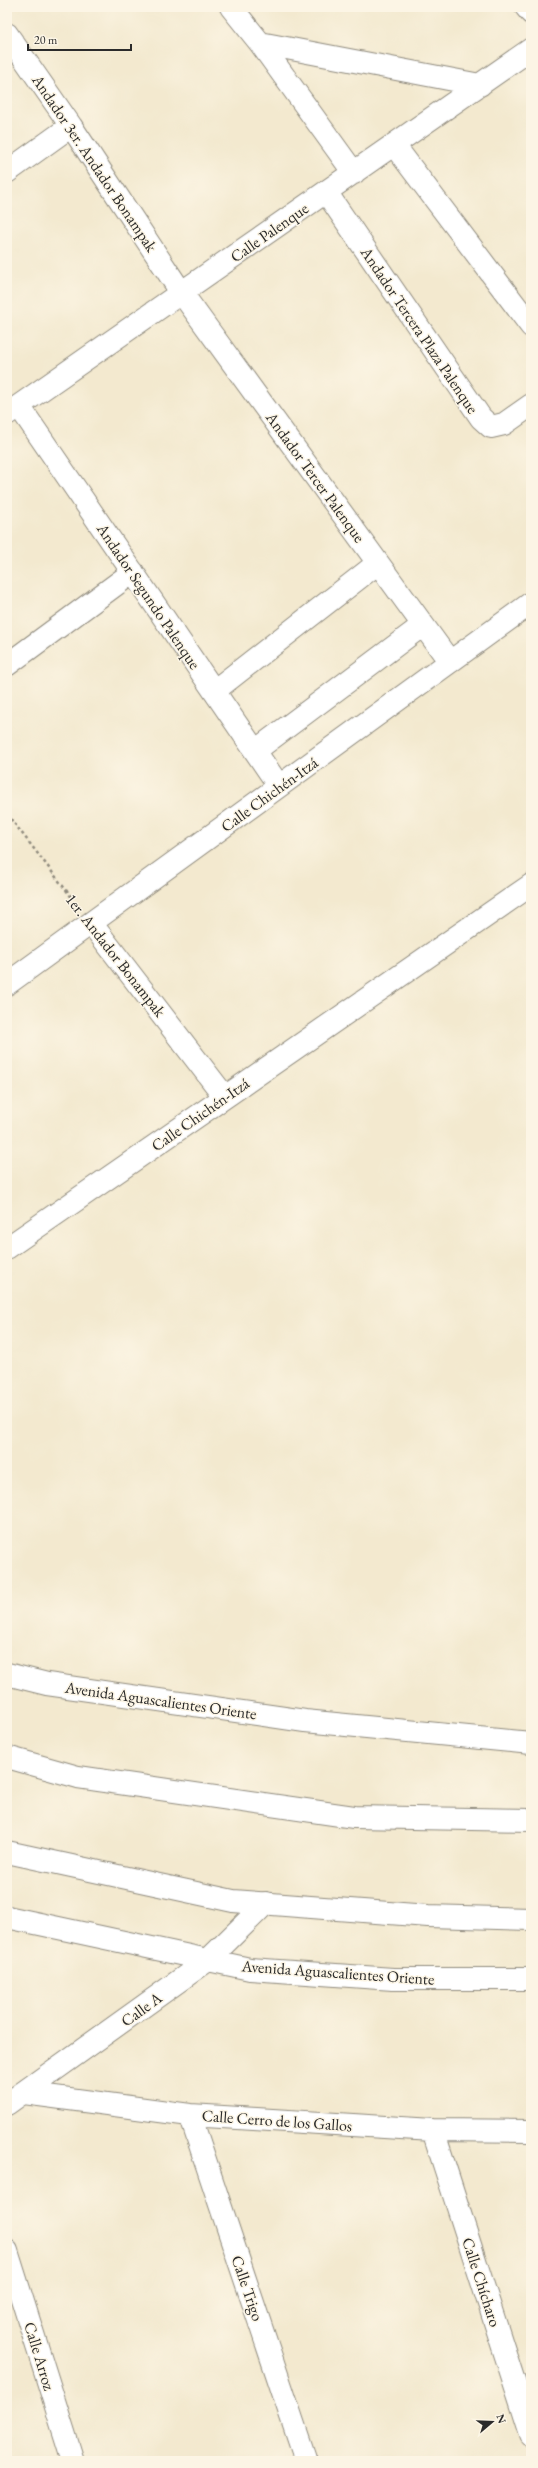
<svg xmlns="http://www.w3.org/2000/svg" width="538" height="2468" viewBox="0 0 538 2468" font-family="'EB Garamond',serif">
<rect width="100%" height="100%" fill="#fcf5e5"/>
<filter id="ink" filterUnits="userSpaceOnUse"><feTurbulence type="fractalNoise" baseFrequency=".025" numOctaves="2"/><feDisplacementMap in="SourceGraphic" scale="8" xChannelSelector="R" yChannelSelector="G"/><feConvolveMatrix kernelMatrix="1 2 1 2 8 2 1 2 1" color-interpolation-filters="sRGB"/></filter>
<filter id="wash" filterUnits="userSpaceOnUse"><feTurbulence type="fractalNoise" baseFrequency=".012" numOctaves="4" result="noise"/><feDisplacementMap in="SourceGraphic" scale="16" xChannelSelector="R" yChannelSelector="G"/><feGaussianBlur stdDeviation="0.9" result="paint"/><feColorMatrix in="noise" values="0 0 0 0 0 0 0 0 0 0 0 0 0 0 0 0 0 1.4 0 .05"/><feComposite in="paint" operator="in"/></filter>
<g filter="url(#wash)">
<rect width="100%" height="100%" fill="#f3e9cf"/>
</g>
<g filter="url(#ink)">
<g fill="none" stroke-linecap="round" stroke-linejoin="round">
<g stroke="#8f8a7d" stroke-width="24">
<path id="minor" d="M231,7L260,43L354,173
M526,7L531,13
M7,34L71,126L181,292L450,662
M260,43L480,85
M394,145L531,326
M7,172L71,126
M326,192L481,418L491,427L504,424L531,405
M19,406L279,786
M7,414L531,49
M7,665L133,572
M214,691L378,563
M255,751L423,625
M91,923L225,1097
M7,984L531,603
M7,1248L531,885
M7,1674L47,1684L305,1721L531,1743
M7,1917L250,1969L393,1979H531
M24,2093L190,2115L433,2130L531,2131
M7,2104L208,1960L266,1903
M190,2115L306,2461
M433,2130L531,2434
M7,2251L73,2461"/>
</g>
<g stroke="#8f8a7d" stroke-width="24">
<path id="major" d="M7,1757L78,1777L354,1817L531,1820
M7,1852L233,1901L428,1916L531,1919"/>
</g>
<path stroke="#8f8a7d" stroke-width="2.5" stroke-dasharray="3 3" stroke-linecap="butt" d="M7,814L73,899"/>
<use href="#minor" stroke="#fff" stroke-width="22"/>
<use href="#major" stroke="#fff" stroke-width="22"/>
</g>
</g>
<g text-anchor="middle" stroke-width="3" stroke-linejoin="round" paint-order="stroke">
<g font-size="16" fill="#2b2b2b" stroke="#fcf5e5">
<text transform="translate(95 163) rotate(56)" y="6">Andador 3er. Andador Bonampak</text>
<text transform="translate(269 232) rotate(-35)" y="6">Calle Palenque</text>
<text transform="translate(420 330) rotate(56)" y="6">Andador Tercera Plaza Palenque</text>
<text transform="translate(316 477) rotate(54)" y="6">Andador Tercer Palenque</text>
<text transform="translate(149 596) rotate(56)" y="6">Andador Segundo Palenque</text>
<text transform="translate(269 794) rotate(-36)" y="6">Calle Chichén-Itzá</text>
<text transform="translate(116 955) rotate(52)" y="6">1er. Andador Bonampak</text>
<text transform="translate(200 1114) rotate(-35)" y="6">Calle Chichén-Itzá</text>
<text transform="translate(161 1700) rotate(8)" y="6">Avenida Aguascalientes Oriente</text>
<text transform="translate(338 1972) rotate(4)" y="6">Avenida Aguascalientes Oriente</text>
<text transform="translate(141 2009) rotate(-36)" y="6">Calle A</text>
<text transform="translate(277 2120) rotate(4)" y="6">Calle Cerro de los Gallos</text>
<text transform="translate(482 2282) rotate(72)" y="6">Calle Chícharo</text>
<text transform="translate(248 2288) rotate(71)" y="6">Calle Trigo</text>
<text transform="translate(40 2356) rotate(73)" y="6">Calle Arroz</text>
</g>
</g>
<rect width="538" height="2468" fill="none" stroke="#fcf5e5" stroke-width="24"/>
<g transform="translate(492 2422) rotate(71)" stroke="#fcf5e5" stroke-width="3" paint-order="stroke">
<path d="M0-3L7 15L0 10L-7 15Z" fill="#2b2b2b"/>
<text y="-6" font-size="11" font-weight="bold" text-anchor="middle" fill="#2b2b2b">N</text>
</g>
<path d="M28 44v6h103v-6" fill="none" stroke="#2b2b2b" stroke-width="2"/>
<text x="34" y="44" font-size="12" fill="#2b2b2b" stroke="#fcf5e5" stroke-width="3" paint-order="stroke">20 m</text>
</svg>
